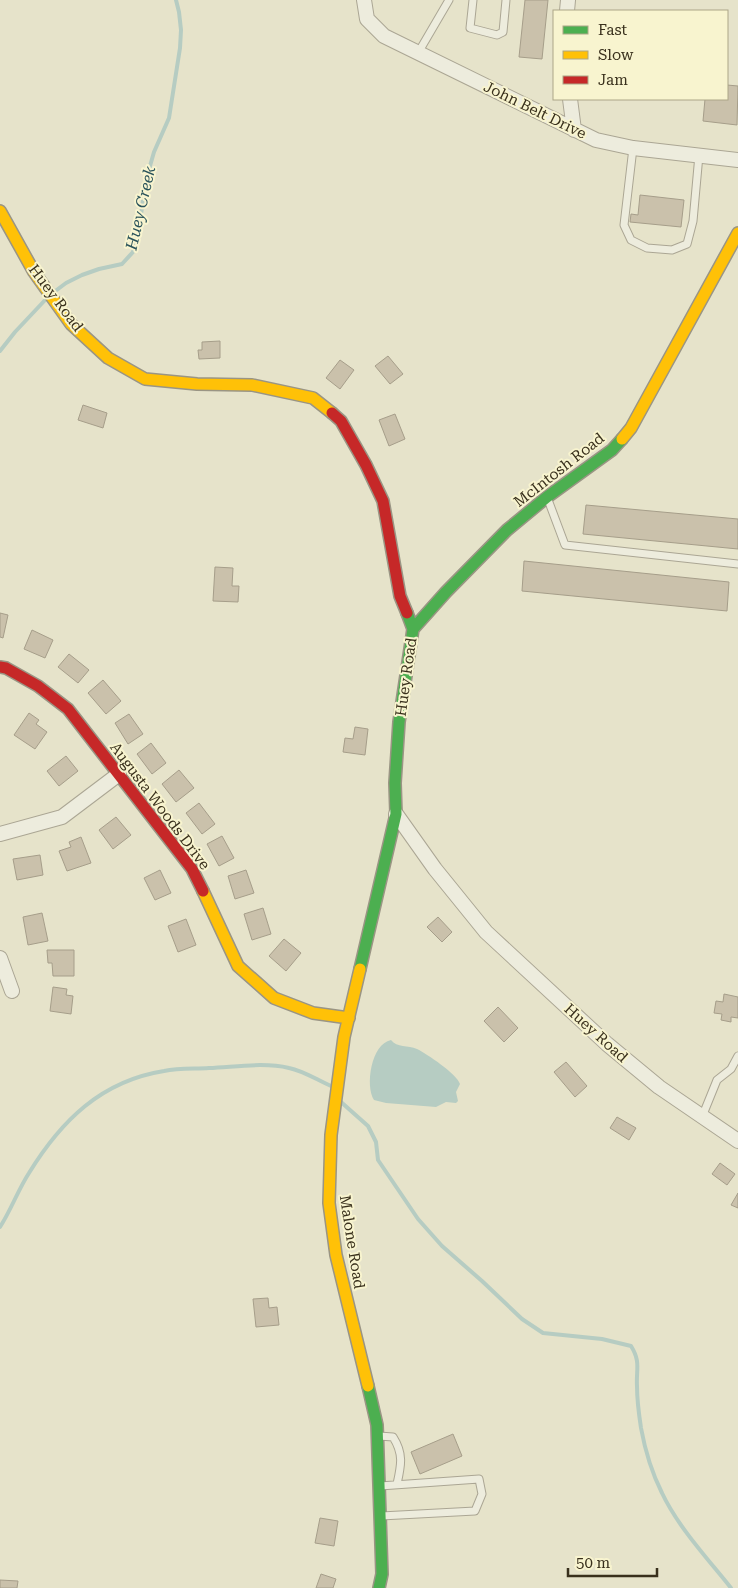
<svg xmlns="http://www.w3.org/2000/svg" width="738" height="1588" viewBox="0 0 738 1588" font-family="'Roboto Serif',serif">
<rect width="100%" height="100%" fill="#e6e3ca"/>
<path fill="#b6ccc2" d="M391,1040C397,1048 408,1045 417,1049C427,1054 457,1074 460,1084L456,1092L458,1101L456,1103L446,1102L436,1107L386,1103L374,1100C365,1086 371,1044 391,1040Z"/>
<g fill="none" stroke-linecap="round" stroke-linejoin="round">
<path stroke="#b6ccc2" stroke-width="4" d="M54,292L66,283L82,275L99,269L122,264L133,252L139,228L146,180L154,152L169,118L180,48L181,30L179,12L176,0
M0,351L15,332L47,298
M341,1102L368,1126L376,1142L378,1160L418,1219L442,1246L482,1281L522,1319L543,1333L602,1339L631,1346C641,1362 636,1369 637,1386C637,1400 639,1415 641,1428C645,1450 652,1473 662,1493C678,1527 708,1559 731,1588
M0,1227C11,1210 18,1190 29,1173C61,1121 101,1081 164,1071C179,1068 194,1069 209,1068C235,1067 264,1062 289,1068C304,1071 317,1080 331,1086"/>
</g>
<path fill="#cac1ab" stroke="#a69e8a" d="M525,0H548L542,59L519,57Z
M727,85L738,86L737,125L703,121L705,99H727Z
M640,195L684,200L681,227L630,222L631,214L638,215Z
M220,341V358L199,359L198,350H202V342Z
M388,356L403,374L390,384L375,366Z
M340,360L354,370L340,389L326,378Z
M83,405L107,413L103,428L78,420Z
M395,414L405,439L389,446L379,420Z
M586,505L738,519V549L583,534Z
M524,561L729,582L727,611L522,591Z
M215,567L233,568L232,586H239L238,602L213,601Z
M0,613L8,615L3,638L0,637Z
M32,630L53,640L45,658L24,649Z
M69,654L89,670L78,683L58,667Z
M103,680L121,701L106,714L88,693Z
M29,713L39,720L36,724L47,732L35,749L14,735Z
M129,714L143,734L128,744L115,723Z
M355,727L368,729L365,755L343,752L345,738L353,739Z
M151,743L166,763L152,774L137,754Z
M66,756L78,771L59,786L47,771Z
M179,770L194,788L176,802L162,784Z
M199,803L215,824L202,834L186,813Z
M116,817L131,835L113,849L99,830Z
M222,836L234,858L219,866L207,844Z
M81,837L91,863L67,871L59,851L71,847L69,842Z
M40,855L43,875L17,880L13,859Z
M160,870L171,893L155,900L144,878Z
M246,870L254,893L235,899L228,876Z
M263,908L271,934L252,940L244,914Z
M42,913L48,941L28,945L23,917Z
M438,917L452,932L442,942L427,927Z
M186,919L196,945L178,952L168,926Z
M284,939L301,953L286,971L269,956Z
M47,950H74V976H53L52,963H48Z
M53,987L67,989L66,995L73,996L71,1014L50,1011Z
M724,994L738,997V1018L731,1017V1022L721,1020L722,1014L714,1013L716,1001L723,1002Z
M498,1007L518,1028L504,1042L484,1021Z
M566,1062L587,1086L575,1097L554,1072Z
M617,1117L636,1128L629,1140L610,1128Z
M720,1163L735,1174L727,1185L712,1174Z
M738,1193V1208L731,1205Z
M268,1298L269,1308L277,1307L279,1325L256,1327L253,1299Z
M453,1434L462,1456L420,1474L411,1452Z
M320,1518L338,1521L334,1546L315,1543Z
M321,1574L336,1579L333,1588H316Z
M0,1580L18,1581L17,1588H0Z"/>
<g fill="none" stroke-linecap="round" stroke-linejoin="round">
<g stroke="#aba694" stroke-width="9">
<path id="lane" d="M473,0L470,28L497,35L503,32L506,0
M418,53L449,0
M633,148L624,225L631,240L647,248L672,250L687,244L693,221L699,155
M547,497L565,545L738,564
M702,1117L717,1080L731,1069L738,1056
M379,1436L393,1437C404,1454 401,1466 397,1484
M380,1486L479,1479L482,1494L475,1511L381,1516"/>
</g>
<g stroke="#aba694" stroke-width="16">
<path id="street" d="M364,0L367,19L384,36L596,140L633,148L738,160
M567,11L568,0
M570,99L574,130
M396,814L435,869L486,932L607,1044L659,1087L738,1141
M0,834L62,817L119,774
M0,958L12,991"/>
</g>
<g stroke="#9a9584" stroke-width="14">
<path id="fast" d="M413,629L446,592L507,530L547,497L612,450L622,439
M360,969L396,814L395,783L399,722L413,629L407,613
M368,1386L377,1425L382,1574L379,1588"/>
</g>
<g stroke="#9a9584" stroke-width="14">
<path id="slow" d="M0,211L34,272L71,324L108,358L145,379L197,384L252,385L313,398L332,413
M622,439L631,428L738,233
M203,891L238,966L274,998L313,1013L349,1018
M360,969L344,1037L331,1135L329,1203L336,1255L368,1386"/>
</g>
<g stroke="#9a9584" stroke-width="14">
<path id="jam" d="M332,413L341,421L366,465L383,501L400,596L407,613
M0,667L6,668L38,686L68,709L192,869L203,891"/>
</g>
<use href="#lane" stroke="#edecdd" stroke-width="7"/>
<use href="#street" stroke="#edecdd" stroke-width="14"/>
<use href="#fast" stroke="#4caf50" stroke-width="11"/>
<use href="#slow" stroke="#ffc107" stroke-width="11"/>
<use href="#jam" stroke="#c62828" stroke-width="11"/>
</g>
<g text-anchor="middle" stroke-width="4" stroke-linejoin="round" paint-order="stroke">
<g font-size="15" fill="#39301c" stroke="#f8f4cf">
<text transform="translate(535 110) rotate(26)" y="5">John Belt Drive</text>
<text transform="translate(56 298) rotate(53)" y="5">Huey Road</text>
<text transform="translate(559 470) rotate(-38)" y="5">McIntosh Road</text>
<text transform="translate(406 677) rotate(-82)" y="5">Huey Road</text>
<text transform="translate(160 806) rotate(53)" y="5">Augusta Woods Drive</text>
<text transform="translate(596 1033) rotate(42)" y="5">Huey Road</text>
<text transform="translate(352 1242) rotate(81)" y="5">Malone Road</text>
</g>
<g font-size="16" font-style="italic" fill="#2a535a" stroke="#f8f4cf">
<text transform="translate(140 208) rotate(-77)" y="6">Huey Creek</text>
</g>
</g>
<rect x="553" y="10" width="175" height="90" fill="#f8f4cf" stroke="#aca687"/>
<rect x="563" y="26" width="25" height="8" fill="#4caf50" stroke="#aca687"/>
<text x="598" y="35" font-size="15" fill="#39301c">Fast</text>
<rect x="563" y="51" width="25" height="8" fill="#ffc107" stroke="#aca687"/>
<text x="598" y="60" font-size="15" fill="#39301c">Slow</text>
<rect x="563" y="76" width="25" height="8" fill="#c62828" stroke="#aca687"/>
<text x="598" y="85" font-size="15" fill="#39301c">Jam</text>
<path d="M568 1568v8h89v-8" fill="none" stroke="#39301c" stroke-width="2.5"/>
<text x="576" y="1568" font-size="15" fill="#39301c" stroke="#f8f4cf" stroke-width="4" paint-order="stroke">50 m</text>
</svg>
